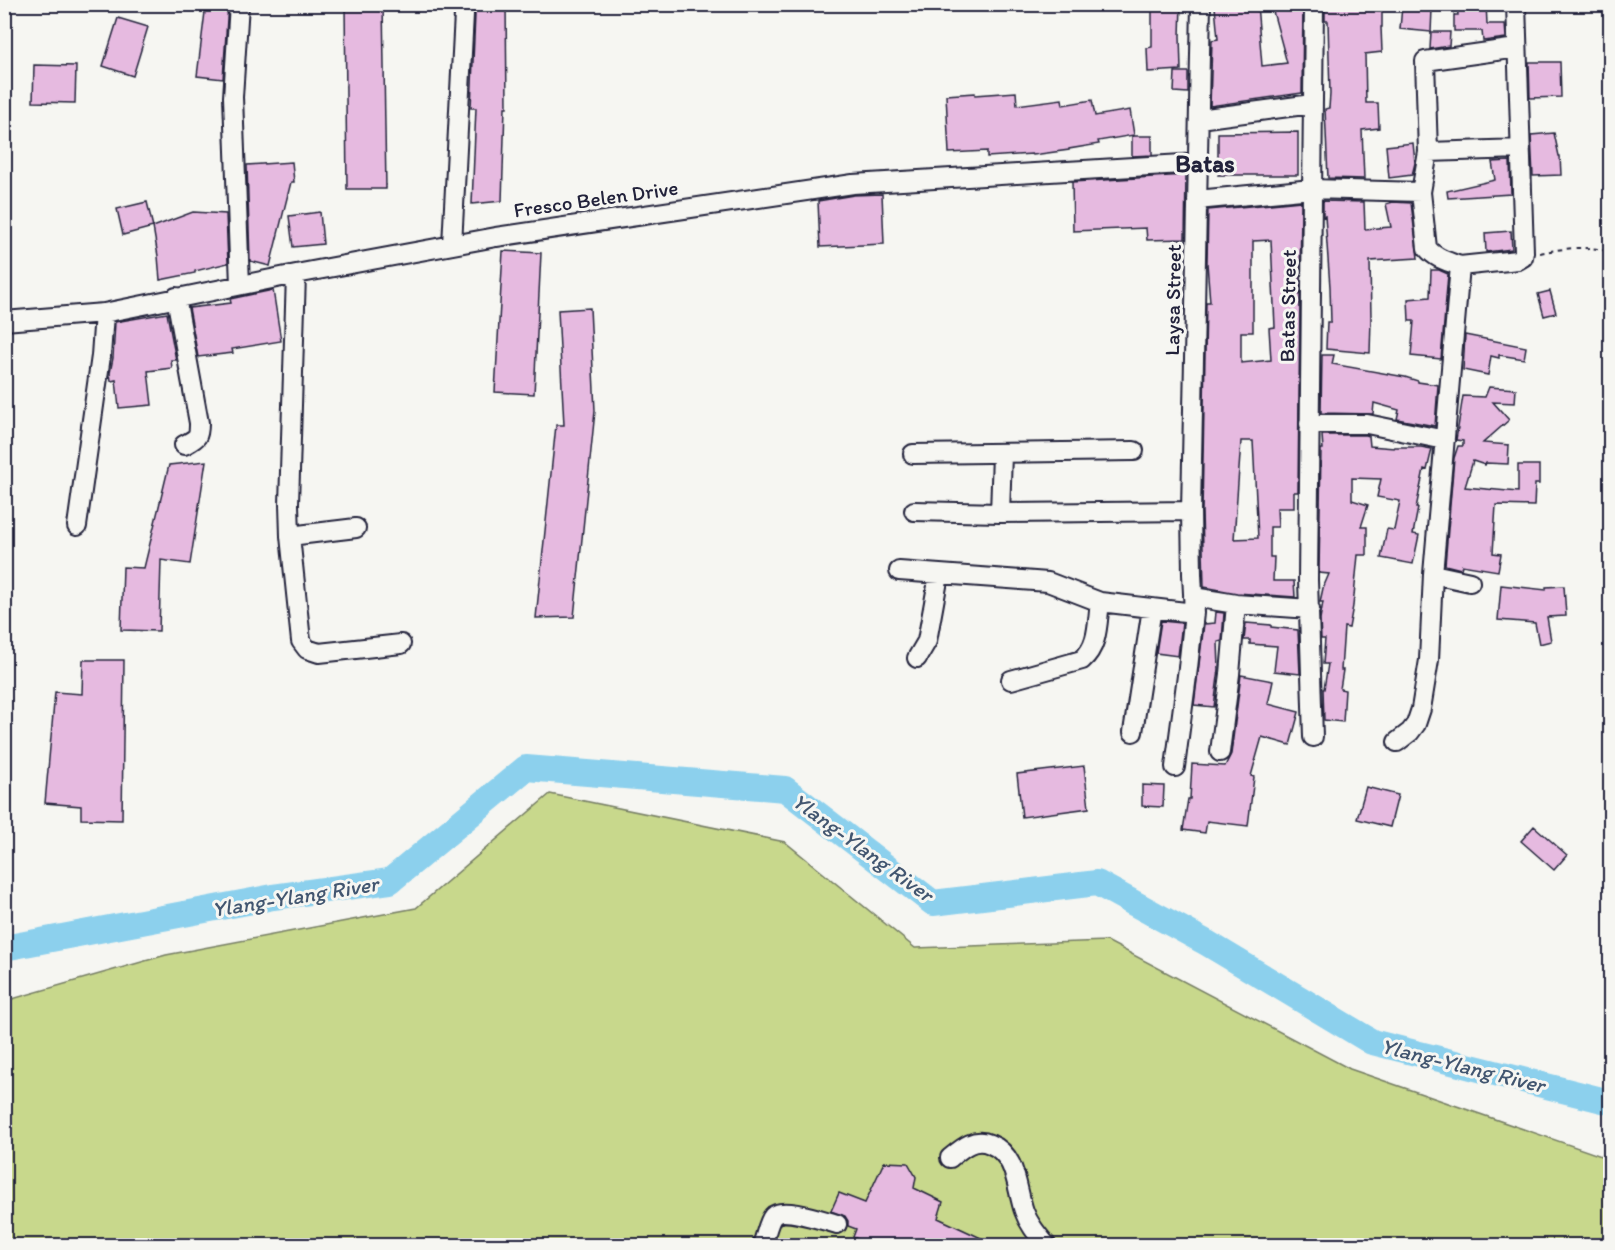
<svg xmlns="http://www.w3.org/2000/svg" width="1615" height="1250" viewBox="0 0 1615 1250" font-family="Itim,sans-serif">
<rect width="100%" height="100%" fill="#f6f6f2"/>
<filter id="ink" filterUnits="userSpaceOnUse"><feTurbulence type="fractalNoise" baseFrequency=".0167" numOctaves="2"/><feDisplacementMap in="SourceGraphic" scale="12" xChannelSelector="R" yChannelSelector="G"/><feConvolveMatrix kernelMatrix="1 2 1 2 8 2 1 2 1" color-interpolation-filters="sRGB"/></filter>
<g filter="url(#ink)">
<path fill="#c8d88c" stroke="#757d64" stroke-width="1.5" d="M550,794L785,842L915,948L1107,941L1350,1069L1610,1159V1245L5,1246V1001L166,955L416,908Z"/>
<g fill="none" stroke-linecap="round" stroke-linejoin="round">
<path stroke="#8cd0ed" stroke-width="26" d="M4,948L273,897L390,881L526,768L785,789L933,903L1097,883L1207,943L1372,1042L1610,1102"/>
</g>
<path fill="#e6bae0" stroke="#22223b" stroke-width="1.5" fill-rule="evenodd" d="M206,4H228L223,79L197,76Z
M345,4H383L386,189H347Z
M470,4H506L507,107H505L502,201L472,204L476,108H471L475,15L474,8Z
M1152,4H1181L1180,36L1181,70L1148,72L1147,48L1152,47Z
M1240,4H1257L1262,66L1287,63L1271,4H1303L1302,93L1210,106L1212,40L1218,39L1215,7Z
M1325,4H1382V27H1381L1382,52L1365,54L1366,103H1378L1379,128L1362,130L1364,179L1328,178L1325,109L1329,108L1330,94L1328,21H1325Z
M1457,4H1486L1487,24H1505L1506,38L1483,41L1482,31H1454V15H1458Z
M1402,6L1432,9L1431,32L1400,29Z
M118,18L148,27L133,76L103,66Z
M1431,32H1450L1449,46L1430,49Z
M1529,62H1560L1561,97L1530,98Z
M34,65L76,66L75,103L33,102Z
M1175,72H1188V93L1174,92Z
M1016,92L1017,105L1062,99L1063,105L1092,100L1095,116L1130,110L1134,135L1098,141L1099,144L1069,149V150L1033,155L1032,154L987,157V151L949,153L946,95L975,93V95Z
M1298,132V175H1218V133Z
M1554,133L1559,156H1560L1561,175L1533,176L1531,135Z
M1132,136H1152V155L1132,156Z
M1413,143L1415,163L1412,175L1389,178L1386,146Z
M1510,161L1511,194L1448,198L1447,191L1495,180L1492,162Z
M292,162L294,182H291L270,266L250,261L247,165Z
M1186,175L1185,239L1147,240L1146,228L1073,231L1072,182Z
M882,194L884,244L820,247L818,201L854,195Z
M1301,201L1298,492H1294V508H1277L1278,527H1270V557H1274L1273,581H1294L1295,597L1237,593L1204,587L1202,511L1206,302H1210L1207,263L1208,210ZM1271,240L1275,327L1269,328L1271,360L1241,363V332H1253V241ZM1241,441H1253L1258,538L1234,539Z
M1323,201L1364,202L1365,229L1391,227L1386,204L1393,202L1411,203L1418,258L1370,261L1371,319L1370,353L1326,349L1327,322H1331L1330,287L1325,216L1323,217Z
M147,202L153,227L123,235L117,209Z
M193,212L226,214L228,263L195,271V273L160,280L158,256L153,227Z
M320,212L323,244L293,247L289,216Z
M1511,231L1512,249L1486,252L1485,233Z
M503,251L541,253L534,394L495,392Z
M1431,270H1439L1448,274L1441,359L1411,356L1414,321H1409L1408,299L1430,297Z
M273,290L281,341L232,349L233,353L198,357L189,308L231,303L230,299Z
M1550,291L1556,313L1544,316L1538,294Z
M590,308L595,411L574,617L536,618L556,425H564L558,310Z
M167,313L176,360H171L172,368L148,371L152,405L119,408L116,380L111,381L110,373L113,358L115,322Z
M1465,335L1526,347L1524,359L1499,355V358L1491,356L1488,375L1463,370Z
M1322,355H1334L1332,364L1405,377L1418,381V382L1438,385L1435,426L1397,419L1399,410L1374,403L1373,414L1321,413Z
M1489,387L1516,389L1515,403L1493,402L1509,420L1483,443L1509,445L1508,464L1486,463L1485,465L1473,461L1465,487L1518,492V465H1539V484H1535L1534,506L1496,505L1493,553L1501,554L1498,571L1462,565L1461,569L1445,565L1454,458L1458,446H1463V441L1456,440L1463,396L1485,397Z
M1322,435H1366L1369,436L1370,446L1394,448V447H1421L1432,449L1427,470L1424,469L1416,508H1418L1413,534L1419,535L1413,564L1381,558L1387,529L1394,530L1400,501L1377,497L1381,479L1352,478V500L1368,505L1361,527H1367V555H1358L1353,606L1349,628L1344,627L1341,670H1343L1340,689L1345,690L1343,722L1324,720L1323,689H1324L1328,664H1323L1325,639H1321L1320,619L1323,602H1320L1323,588L1329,574L1319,573L1321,449H1323Z
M206,461L190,564L161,560L159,631L121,630L123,567L144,568L169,465Z
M1501,585L1546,590V587L1564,586L1566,616L1547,617L1551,641L1539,644L1535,623L1498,620Z
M1216,612L1224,613L1222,641L1218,642L1219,669L1214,707L1194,705L1204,624L1215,623Z
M1161,621L1182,623L1178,656L1156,653Z
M1246,623L1271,625V627L1298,630L1300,674L1274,671L1277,646L1250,644V640H1244Z
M83,660H124L122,820L81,819V806L45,803L55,692L82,694Z
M1241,675L1273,681L1268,704L1299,712L1290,745L1262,737L1251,776L1254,777L1248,826L1207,821L1205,833L1183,830L1188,799H1190L1192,764L1225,766L1231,754Z
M1084,766L1089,808L1022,817L1017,774Z
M1142,785L1164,786L1163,807L1142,806Z
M1366,787L1398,795L1390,827L1357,819Z
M1534,826L1567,855L1554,870L1521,841Z
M884,1162L908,1163L916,1177L914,1188L943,1202L938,1218L996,1245H861L862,1241L853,1237L856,1229L848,1226V1221L845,1216L831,1211L839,1193L865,1203Z"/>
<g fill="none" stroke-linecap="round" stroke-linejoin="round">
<g stroke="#22223b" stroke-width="22">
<path id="minor" d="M239,4L233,97L240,285
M1199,119L1312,104
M1428,152L1521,149
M1197,200L1312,189L1421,192
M452,245L464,14
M1460,266C1447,261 1436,259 1427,248L1421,192L1428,152L1425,61L1517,48
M296,274L289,504L290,536L301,641L307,649L319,653L401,644
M176,297L199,423C199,438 197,438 184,445
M4,321L104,313L296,274L496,237L853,184L1199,163
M1309,424H1367L1445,440
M913,454L1134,451
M914,511L1000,513L1191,511
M1000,513L1002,454
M77,526L101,356L104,313
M290,536L356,528
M899,571L1048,582L1100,602L1194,613
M1433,574L1470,582
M1193,597L1236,604L1310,609
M917,658L927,641L939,575
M1011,680L1082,660C1099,645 1097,623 1100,602
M1133,732L1152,608
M1313,737L1308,580L1314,4
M1397,742L1410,732L1416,724L1421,709L1429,660L1433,574L1460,266L1518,260L1523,257L1524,252L1516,4
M1220,752L1230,674L1236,604
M1175,767L1188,668L1194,613L1192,574L1191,511L1201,4
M950,1158C962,1148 974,1137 990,1144C1017,1155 1016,1188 1024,1211C1029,1225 1038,1235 1047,1246
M763,1242C766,1235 768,1222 773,1216C782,1206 825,1221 837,1224"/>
</g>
<path stroke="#22223b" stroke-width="2" stroke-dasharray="4.5 4.5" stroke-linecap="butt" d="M1540,253C1564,248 1587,245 1610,252"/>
<use href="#minor" stroke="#f6f6f2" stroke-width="18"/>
</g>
</g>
<g text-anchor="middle" stroke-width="6" stroke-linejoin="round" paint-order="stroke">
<g font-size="21" fill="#22223b" stroke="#f6f6f2">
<text transform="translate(596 199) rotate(-8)" y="7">Fresco Belen Drive</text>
<text transform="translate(1173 300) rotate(-89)" y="7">Laysa Street</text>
<text transform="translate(1288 306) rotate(-89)" y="7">Batas Street</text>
</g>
<g font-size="22" font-style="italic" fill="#425670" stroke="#f6f6f2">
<text transform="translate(863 847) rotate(36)" y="8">Ylang-Ylang River</text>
<text transform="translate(295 896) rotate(-9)" y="8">Ylang-Ylang River</text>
<text transform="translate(1463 1065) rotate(14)" y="8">Ylang-Ylang River</text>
</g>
<g font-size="24" font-weight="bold" fill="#22223b" stroke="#f6f6f2">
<text x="1205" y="172">Batas</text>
</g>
</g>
<rect width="1615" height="1250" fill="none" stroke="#f6f6f2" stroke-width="24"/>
<rect x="12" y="12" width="1591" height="1226" fill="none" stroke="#22223b" stroke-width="2" filter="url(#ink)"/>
</svg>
